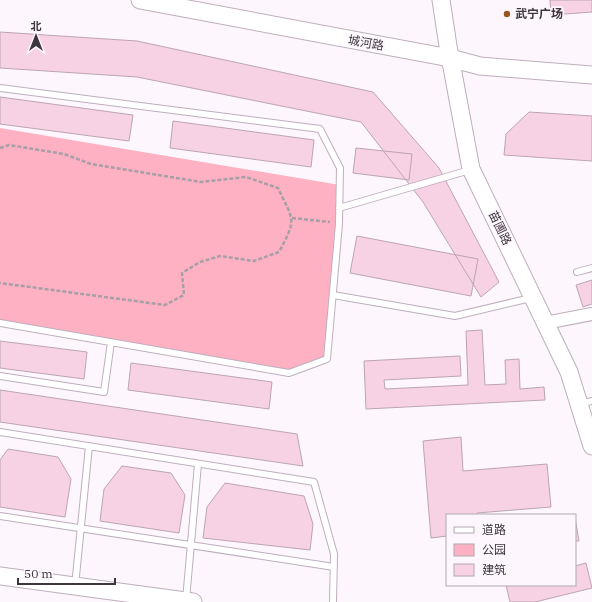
<svg xmlns="http://www.w3.org/2000/svg" width="592" height="602" viewBox="0 0 592 602" font-family="'IBM Plex Serif','Noto Sans SC',serif">
<rect width="100%" height="100%" fill="#fdf6fd"/>
<path fill="#feb1c3" d="M0,128L340,185L327,359L289,373L0,323Z"/>
<path fill="#f7d2e5" stroke="#bca5b0" d="M550,0H592V12L551,15Z
M0,32L137,41L373,92L439,168L499,282L481,297L423,202L361,122L137,77L0,68Z
M0,97L133,115L129,141L0,124Z
M529,112L592,116V161L504,155L506,134Z
M173,121L314,140L311,167L170,148Z
M356,148L412,154L409,180L353,173Z
M357,236L478,259L471,296L350,273Z
M592,280V304L583,307L576,285Z
M482,330L485,385L506,384L505,360L519,359L520,389L544,387L545,400L366,409L364,361L460,356L461,376L384,380L385,389L468,385L466,331Z
M0,341L87,352L84,379L0,368Z
M131,363L272,382L269,409L128,390Z
M0,390L297,434L303,466L0,422Z
M461,437L463,471L547,464L551,507L477,513V515H447V536L431,538L423,441Z
M8,449L58,457L71,479L65,517L0,507V460Z
M122,466L171,473L185,495L179,533L100,521L104,489Z
M225,483L304,496L313,524L310,550L203,538L207,507Z
M575,518L579,541H575Z
M586,563L592,588L535,602H510L506,585H575V566Z"/>
<g fill="none" stroke-linecap="round" stroke-linejoin="round">
<g stroke="#bfaebe" stroke-width="8">
<path id="lane" d="M0,88L320,129L340,168L339,224L327,359L289,373L0,323
M339,208L470,170
M577,272L592,268
M333,295L455,316L531,298
M0,376L104,392L111,342
M580,404L592,401
M0,432L314,482L334,554L333,602
M0,516L334,567
M75,586L89,446
M186,600L198,464"/>
</g>
<g stroke="#bfaebe" stroke-width="14">
<path id="street" d="M545,323L592,314"/>
</g>
<g stroke="#bfaebe" stroke-width="19">
<path id="secondary" d="M140,0L450,58L480,66L592,75
M441,0L448,46L471,169L569,372L592,446
M0,576L193,602"/>
</g>
<path stroke="#a69fa6" stroke-width="2.5" stroke-dasharray="4 2" stroke-linecap="butt" d="M0,148L9,145L64,154L91,164L201,182L246,177L278,188C294,222 297,218 279,252L254,261L220,256L200,262L182,273L184,295L165,305L0,283
M292,218L330,222"/>
<use href="#lane" stroke="#fff" stroke-width="6"/>
<use href="#street" stroke="#fff" stroke-width="12"/>
<use href="#secondary" stroke="#fff" stroke-width="17"/>
</g>
<circle fill="#97591f" stroke="#fdf6fd" stroke-width="1.5" cx="507" cy="14" r="4"/>
<g text-anchor="middle" stroke-width="3.5" stroke-linejoin="round" paint-order="stroke">
<g font-size="12" font-weight="bold" fill="#3d363d" stroke="#fdf6fd" text-anchor="start">
<text x="515" y="18">武宁广场</text>
</g>
<g font-size="12" fill="#3d363d" stroke="#fdf6fd">
<text transform="translate(366 43) rotate(10)" y="4">城河路</text>
<text transform="translate(500 228) rotate(64)" y="4">苗圃路</text>
</g>
</g>
<rect x="446" y="514" width="130" height="72" fill="#fdf6fd" stroke="#b0a9b0"/>
<rect x="454" y="527" width="20" height="6" fill="#ffffff" stroke="#b0a9b0"/>
<text x="482" y="534" font-size="12" fill="#3d363d">道路</text>
<rect x="454" y="544" width="20" height="12" fill="#feb1c3" stroke="#b0a9b0"/>
<text x="482" y="554" font-size="12" fill="#3d363d">公园</text>
<rect x="454" y="564" width="20" height="12" fill="#f7d2e5" stroke="#b0a9b0"/>
<text x="482" y="574" font-size="12" fill="#3d363d">建筑</text>
<g transform="translate(36 36)" stroke="#fdf6fd" stroke-width="3" paint-order="stroke">
<path d="M0-3L7 15L0 10L-7 15Z" fill="#3d363d"/>
<text y="-6" font-size="11" font-weight="bold" text-anchor="middle" fill="#3d363d">北</text>
</g>
<path d="M18 578v6h97v-6" fill="none" stroke="#3d363d" stroke-width="2"/>
<text x="24" y="578" font-size="12" fill="#3d363d" stroke="#fdf6fd" stroke-width="3" paint-order="stroke">50 m</text>
</svg>
